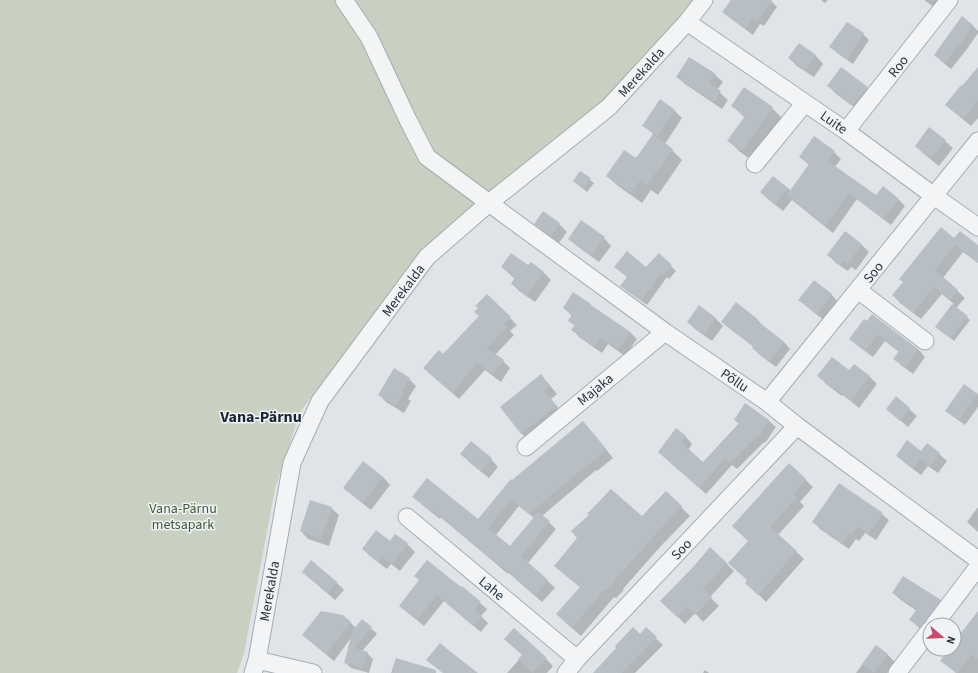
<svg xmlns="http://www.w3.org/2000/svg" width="978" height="673" viewBox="0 0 978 673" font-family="'Source Sans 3',sans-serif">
<rect width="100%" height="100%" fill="#e0e4e8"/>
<path fill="#c8d1c1" d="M0,0H695L601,106L414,261L300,412L275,489L244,654L237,673H0Z"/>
<path fill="#0003" fill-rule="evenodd" d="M732,0H770L777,7L764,26L760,24L753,35L730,18L724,12Z
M821,0H828L825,3Z
M924,0H944L938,10Z
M962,18L973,26L978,31V33L967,49L951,69L941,61Z
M847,23L863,34L869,40L853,64L837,53L831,47Z
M799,44L816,56L823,64L814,77L797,66L789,58Z
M978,69V118L971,126L954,112L947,105L962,88Z
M715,75L723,82L717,90L728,100L722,109L685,84L677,77Z
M829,86L867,88L875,95L861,112L836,94Z
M660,101L675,111L682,118L665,144L672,150L682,160L658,195L651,190L642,203L618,186L607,176L636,159L654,135L644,125Z
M733,106L772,108L783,119L753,161L740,152L729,141L745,118Z
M945,141L953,148L939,166L924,154L916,146Z
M834,152L841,159L835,167L876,197L898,199L905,206L891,225L857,199L833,233L792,200L783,211L769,200L761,192L788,188L791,191L809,165L800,157Z
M580,172L594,183L587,192L574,181Z
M536,224H559L567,232L559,243L543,231Z
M845,233L862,245L869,252L856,270L851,267L848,271L836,263L828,255Z
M604,238L611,246L599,262L577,246L569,239Z
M954,239L978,246V263L963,252L943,278L965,298L956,308L970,320L954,341L937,327L954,304L942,294L921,319L900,303L893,295Z
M659,255L676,271L669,279L667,277L647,305L627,291L622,286L647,268Z
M531,263L544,273L551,280L535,302L519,291L512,283L515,279L502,267H528Z
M814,281L832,295L839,303L825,321L807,307L799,300Z
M487,295L517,325L510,331L514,335L495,355L503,361L510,368L501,382L485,370L459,399L424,368L443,355L480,316L479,308Z
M736,304L756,318L762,325L784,342L790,349L776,367L760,355L753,348L754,347L729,328L722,322Z
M593,307L630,332L637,339L625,356L608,344L602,353L579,337L573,330L575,326L569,321L572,316L564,308Z
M699,307L716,319L723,326L712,341L695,329L688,322Z
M864,320L918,349L925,357L913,374L902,366L894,359L899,352L885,341L873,357L858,346L850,339Z
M855,365L870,377L877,384L859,408L843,395L842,396L826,384L819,376L850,372Z
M541,376L548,383L557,394L551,399L563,414L529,441L522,434L501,407Z
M409,379L416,386L408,399L411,401L404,413L386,402L379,394Z
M977,394L978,396V407L965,425L952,416L946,410Z
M745,405L769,421L776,427L765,443L764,442L737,469L732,465L706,494L666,458L676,429L686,437L692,444L688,450L703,463L739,424L735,420Z
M887,409H909L917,416L908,427Z
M590,430L613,458L597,471L596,470L542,516L556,529L528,563L555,588L542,602L509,573L508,574L441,517L440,519L421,504L478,521ZM519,506L534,518L510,547L496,535Z
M927,445L939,454L947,461L938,473L928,466L921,475L905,463L897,455L921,453Z
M462,454L491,459L498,467L489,478L469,462Z
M790,465L813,487L800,502L804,506L778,535L804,559L766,602L754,590L749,581V541Z
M383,477L390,485L371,510L352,495L344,488Z
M666,492L690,516L660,547L623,589L624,590L616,598L614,597L581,636L566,623L580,587L564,574L556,566L642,518Z
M978,507V532L967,522Z
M331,508L339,515L329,546L308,539L301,531Z
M882,514L889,520L876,540L865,533L859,541L856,539L849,549L820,529L814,522Z
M395,535L407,544L415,552L400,571L391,564L387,569L370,556L363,549L390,542Z
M726,563L734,571L710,597L719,606L703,622L695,613L685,624L662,601Z
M311,579L336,582L344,590L335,600Z
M420,580L480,603L487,609L481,616L488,623L481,632L444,601L424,626L407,612L400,606Z
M893,593L940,600L947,608L928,634L918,627L910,619L917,611L901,600Z
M978,612V673H956L942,660L950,649H954V644Z
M350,622L356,628H371L377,634L362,651L367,653L373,659L369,673L351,668L345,662L351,638L334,661L311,642L303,635Z
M646,629L663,645L635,673H594L640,635Z
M876,646L888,655L895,662L887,673H856Z
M523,655L546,659L553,666L547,673H507Z
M705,670L709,673H703Z"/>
<path fill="#b7bec4" d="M731,0H772L757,21L753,18L746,29L722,12Z
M962,16L973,25L961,43L944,63L934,55Z
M847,22L864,33L847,59L829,47Z
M799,43L816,55L806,70L788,58Z
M689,57L716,74L709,83L721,91L714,102L676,77Z
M841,67L868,87L853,105L827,86Z
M978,67V101L963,119L945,105L961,85L962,86Z
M744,87L773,107L742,151L727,141L745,116L731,106Z
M660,99L675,110L658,136L642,126Z
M929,127L946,140L931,159L915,146Z
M653,134L673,149L647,185L640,181L631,193L606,176L624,150L636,158Z
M814,136L835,151L828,161L876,195L883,186L899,199L883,219L849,193L825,226L814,218L815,217L787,195L809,164L799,157Z
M580,171L591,178L583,189L573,181Z
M773,176L788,188L775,204L760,192Z
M543,211L560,223L551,236L534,224Z
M581,220L605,237L591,256L568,239Z
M941,227L954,238L960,231L978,245V263L955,245L935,270L958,290L950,301L934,287L913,313L892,295L903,282L899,279Z
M845,231L862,244L848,264L843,260L840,265L827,255Z
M627,251L646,267L659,253L672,265L663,275L661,273L642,301L620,286L627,277L614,267Z
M511,253L528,265L531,262L544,272L527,296L511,284L515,277L501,267Z
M814,280L832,294L817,314L798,300Z
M573,292L591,304V305L630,332L618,350L601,338L595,347L571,330L575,325L568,321L572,314L563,308Z
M487,294L511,317L504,324L507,327L487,348L504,360L493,375L477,363L452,393L423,368L439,350L443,354L479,316L474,312L478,308L475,306Z
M736,302L756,318L755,319L784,342L769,362L752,348L753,346L721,322Z
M952,304L968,316L950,338L935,327Z
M699,305L716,318L704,335L687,322Z
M872,314L918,349L905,367L893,359L899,351L877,334L865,351L849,339L864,319L867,321Z
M832,357L849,370L854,364L870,376L851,401L835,388L834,389L817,376Z
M394,368L410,378L401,392L404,393L396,406L378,395Z
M541,374L550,386L544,391L557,406L521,434L500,407Z
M964,384L978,394L959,420L945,411Z
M896,396L910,408L900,421L886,409Z
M745,403L769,420L758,437L757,436L730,463L725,458L699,488L658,452L676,428L686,436L681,442L703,462L739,423L734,420Z
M583,421L607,450L589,464H588L529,514L511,500L488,528L510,546L538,512L550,521L521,556L548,580L535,596L501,566L500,567L433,511L432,512L412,497L427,478L478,519L511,479L512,480Z
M907,440L921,451L927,443L940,453L930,466L920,459L913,468L896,456Z
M471,441L492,458L481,471L460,454Z
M363,461L383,477L363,503L343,488Z
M789,463L806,479L793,494L797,497L770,527L797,551L758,595L745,583L747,580L728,563L748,541L732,526Z
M839,483L883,513L868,534L858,526L852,535L849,533L842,543L812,522Z
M611,489L642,516L666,491L682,506L652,538L615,580L616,581L606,590L605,589L572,628L556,614L580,587L554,566L577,538L571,531L589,515L587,514Z
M310,500L332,507L321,539L300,531Z
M376,530L390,541L395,534L408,543L392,564L383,557L379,562L362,549Z
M710,547L727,563L703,589L712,597L695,615L687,607L677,617L660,601L695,565Z
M311,560L337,582L327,593L302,572Z
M427,560L461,587L462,586L481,602L474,610L482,616L473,626L437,595L417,620L399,606L419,580L414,576Z
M903,576L941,600L925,622L920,627L909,620L917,609L892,593Z
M321,611L343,615L351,622L326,654L302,635Z
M978,611V659L972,655L958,673H957L940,661L949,649H954V642Z
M362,619L372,627L354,648L368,652L363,668L344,663L353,630Z
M633,627L640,634L646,627L657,637L622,673H593L616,648L615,646Z
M514,628L547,658L533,673L518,659L522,655L504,639Z
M440,643L451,652L478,673H443L426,660Z
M876,645L888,654L874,673L862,664Z
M396,658L436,670V673H391Z"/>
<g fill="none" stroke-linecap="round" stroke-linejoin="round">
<g stroke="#a5acb2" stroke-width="19">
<path id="minor" d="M344,0L369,37L408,120L427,157L489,203L665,332L767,402L797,426L978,560
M687,22L846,131L934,196L978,227
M846,131L949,0
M755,164L805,103
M858,290L925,341
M767,402L978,141
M526,447L665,332
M407,517L577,659
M934,625L978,567
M257,660L313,673
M253,673L257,660L292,463L320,401L427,257L489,203L609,107L687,22L704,0
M566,673L577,659L797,426
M897,673L930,630"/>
</g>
<use href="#minor" stroke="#f2f4f6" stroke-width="17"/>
</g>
<g text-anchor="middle" stroke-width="3" stroke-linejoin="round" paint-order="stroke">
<g font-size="14" fill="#29343e" stroke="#eff3f6">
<text transform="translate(898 66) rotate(-52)" y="5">Roo</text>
<text transform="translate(641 72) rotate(-48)" y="5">Merekalda</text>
<text transform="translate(834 122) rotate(35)" y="5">Luite</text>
<text transform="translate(873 272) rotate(-51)" y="5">Soo</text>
<text transform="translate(403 290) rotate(-53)" y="5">Merekalda</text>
<text transform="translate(735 380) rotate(34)" y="5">Põllu</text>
<text transform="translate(595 389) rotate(-39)" y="5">Majaka</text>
<text transform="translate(681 549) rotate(-47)" y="5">Soo</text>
<text transform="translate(492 588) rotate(40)" y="5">Lahe</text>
<text transform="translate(269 591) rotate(-80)" y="5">Merekalda</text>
</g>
<g font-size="14" fill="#425938" stroke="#eff3f6">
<text x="183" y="513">Vana-Pärnu<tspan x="183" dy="16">metsapark</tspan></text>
</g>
<g font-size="16" font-weight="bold" fill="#1c252f" stroke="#eff3f6">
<text x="261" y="422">Vana-Pärnu</text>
</g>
</g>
<g transform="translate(942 637) rotate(109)"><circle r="19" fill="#eff3f6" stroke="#a0a7ac"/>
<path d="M0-3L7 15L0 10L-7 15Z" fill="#c64c6e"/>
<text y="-6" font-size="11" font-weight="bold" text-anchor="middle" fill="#29343e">N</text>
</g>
</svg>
